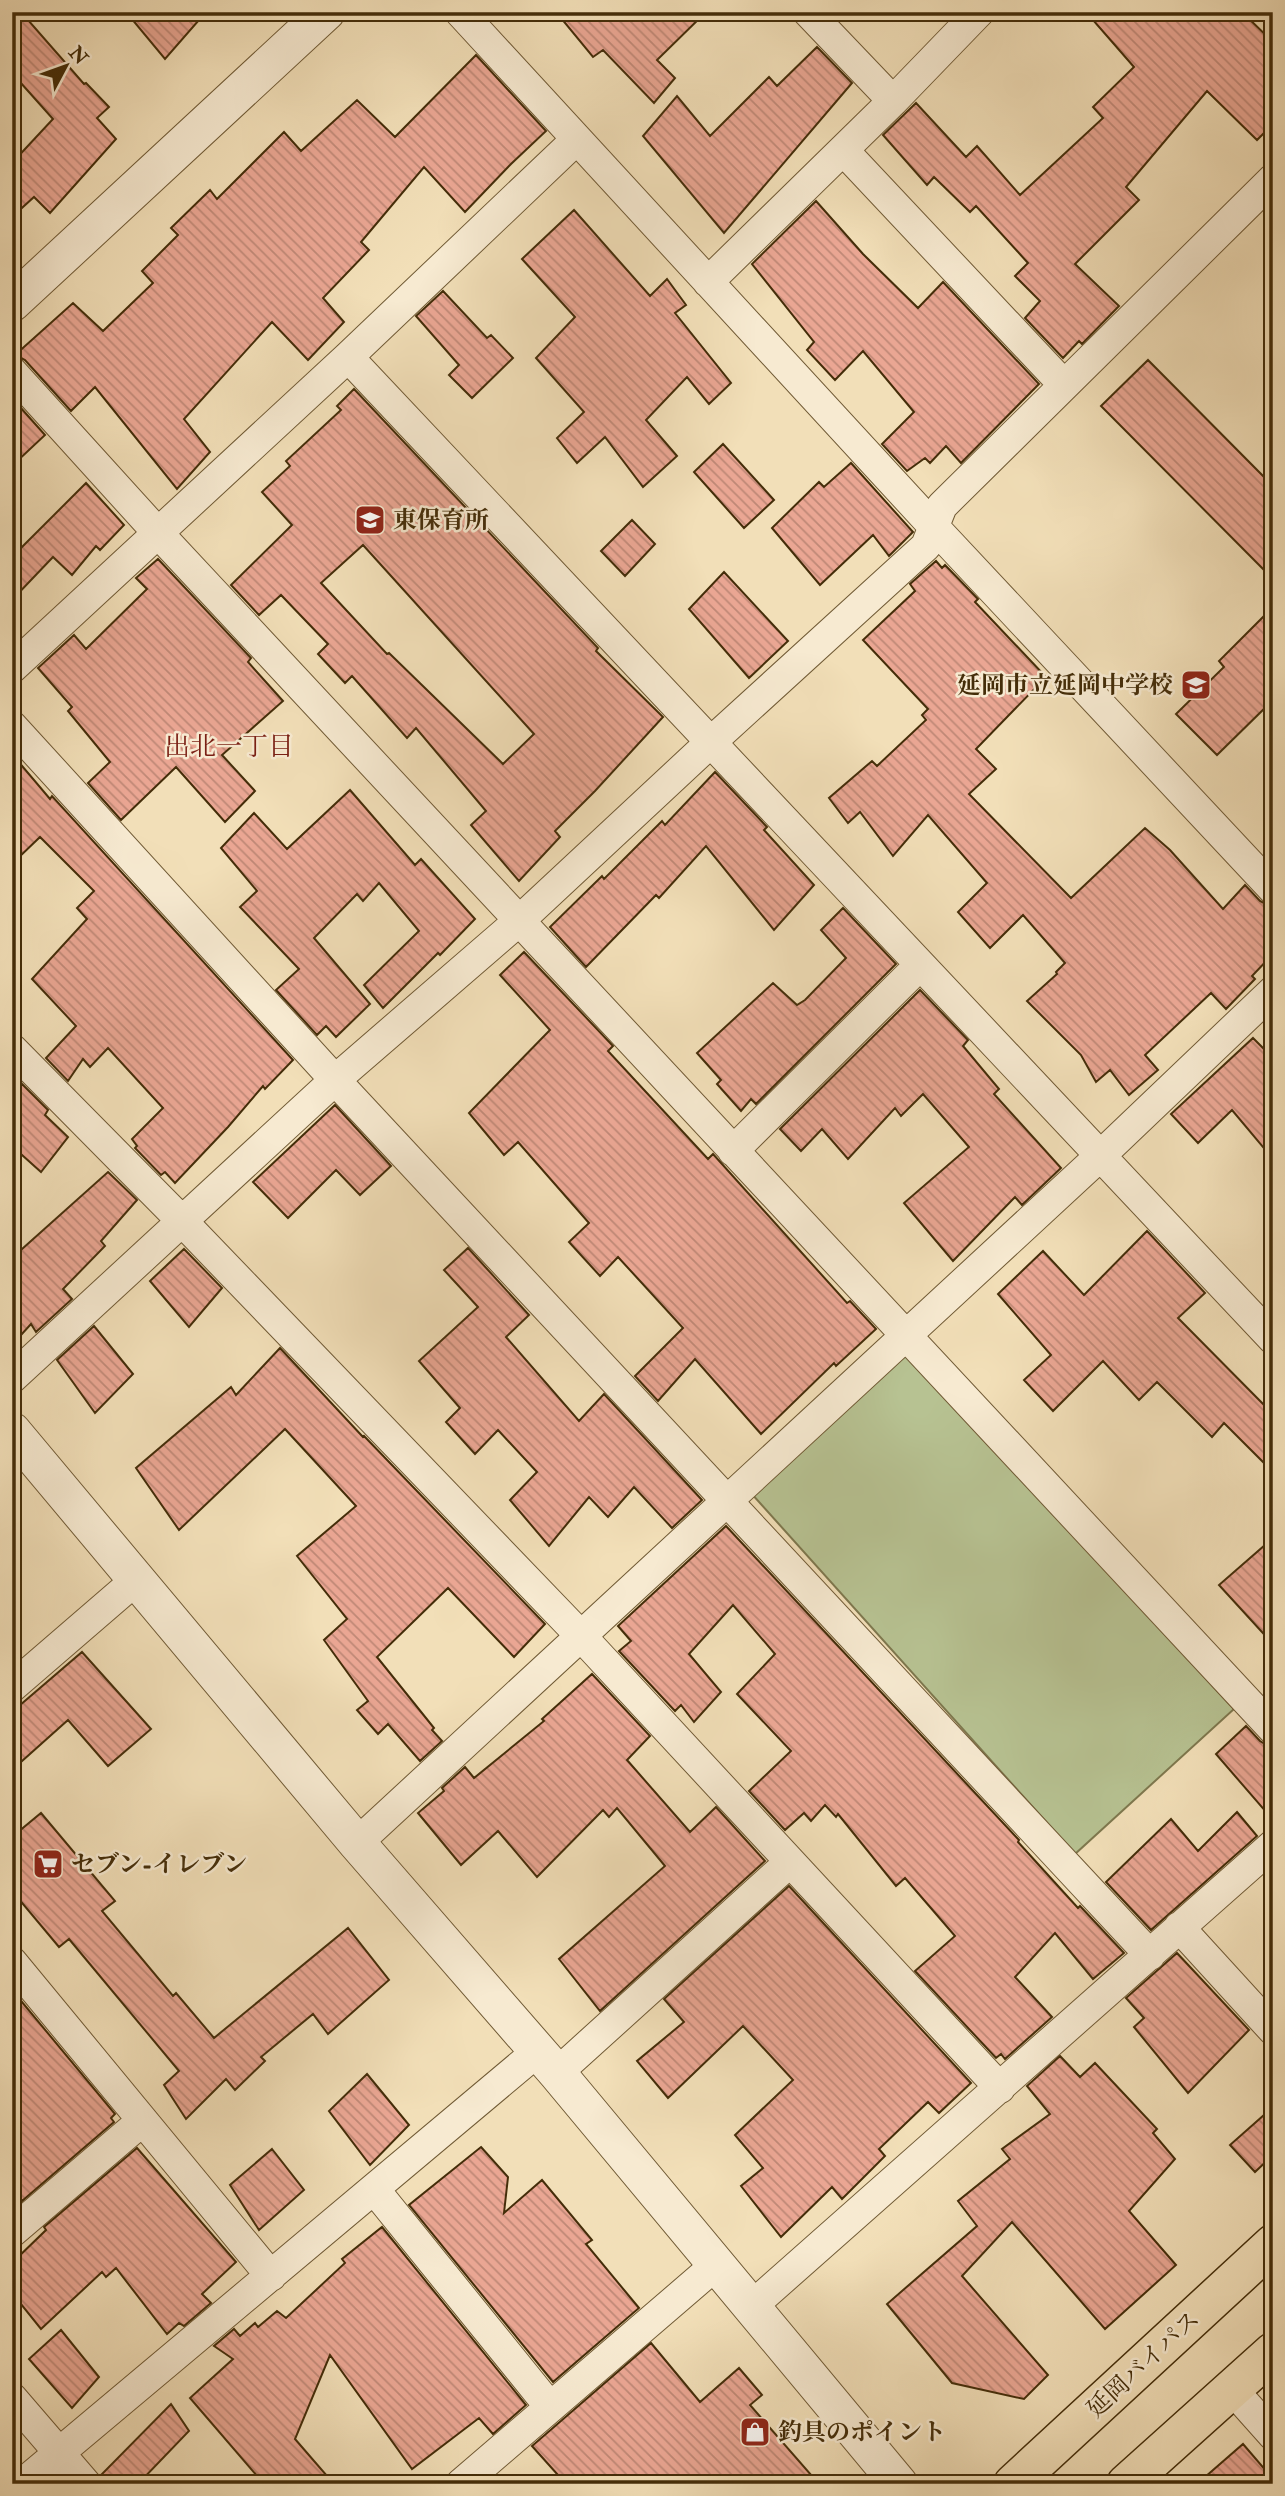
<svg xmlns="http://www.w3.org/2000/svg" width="1285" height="2496" viewBox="0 0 1285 2496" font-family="'IM FELL Double Pica','Noto Serif JP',serif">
<defs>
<pattern id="building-back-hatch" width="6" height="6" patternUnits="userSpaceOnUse" patternTransform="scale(1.75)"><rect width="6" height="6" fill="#eaa693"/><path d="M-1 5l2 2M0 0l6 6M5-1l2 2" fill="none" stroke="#bf8876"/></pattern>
</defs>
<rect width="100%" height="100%" fill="#f2dfb8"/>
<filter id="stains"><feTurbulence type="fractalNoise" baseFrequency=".00286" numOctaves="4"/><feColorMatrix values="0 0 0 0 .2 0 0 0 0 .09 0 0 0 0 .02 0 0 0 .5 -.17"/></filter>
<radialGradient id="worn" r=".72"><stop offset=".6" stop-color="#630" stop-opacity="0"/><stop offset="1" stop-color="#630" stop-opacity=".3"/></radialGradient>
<path fill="#b7c292" stroke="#7e784e" stroke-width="2" d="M903,1350L1234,1709L1075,1854L751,1493Z"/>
<path fill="url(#building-back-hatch)" stroke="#442d09" stroke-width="2" fill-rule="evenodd" d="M12,12H21L84,84L86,83L109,107L97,118L116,139L50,213L34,197L12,217V163L53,119L12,73Z
M126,12H206L165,59Z
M556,12H706L657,60L675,78L654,103L603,50L593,57Z
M1086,12H1242L1273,42V124L1257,140L1207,91L1126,187L1139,200L1075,264L1119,306L1082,344L1079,341L1063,358L1025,318L1040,301L1015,276L1028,263L976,206L970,212L934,177L927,185L883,135L916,103L966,157L977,146L1020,195L1103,118L1093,107L1134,67Z
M817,47L852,83L724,233L643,136L677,96L710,136L769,77L777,86Z
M476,55L546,131L511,164L465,212L424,167L361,242L369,250L323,298L344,322L308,360L272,322L184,419L210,452L177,489L95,387L71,411L25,360L15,355L73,303L103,331L153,283L142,271L178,235L171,228L210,190L217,199L284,132L301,151L357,100L395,137Z
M816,201L863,254L918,308L943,282L1039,384L961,463L946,446L930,463L925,458L907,471L882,444L914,412L863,351L835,380L807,350L814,342L752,264Z
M574,210L650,296L667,279L686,305L675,313L731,383L709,404L687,377L646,420L677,456L643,487L605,437L577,463L557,438L584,412L536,358L575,317L522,259Z
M443,291L487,338L491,335L513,358L472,398L449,375L459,365L416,316Z
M1148,360L1273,486V579L1101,406Z
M354,389L598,648L596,651L663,717L595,791L555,831L560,837L519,881L471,825L486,811L416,728L407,738L352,676L345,683L318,654L328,644L281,595L259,615L231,585L292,525L262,492L290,466L286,461L341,410L337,406ZM363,545L534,734L503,764L389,653L387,654L321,583Z
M12,398L45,435L12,466Z
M723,444L774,500L744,528L694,472Z
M851,463L913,532L889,556L873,535L820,585L772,528L819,482L824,487Z
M86,483L124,525L100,550L96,546L72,575L53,557L12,600V557Z
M632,520L655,544L625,576L601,551Z
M158,559L251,658L248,662L283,701L222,755L255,791L225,822L176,767L121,820L88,783L110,762L68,711L72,707L38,668L74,635L86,649L147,589L136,578Z
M936,561L942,568L945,565L978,599L975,602L1046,677L976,749L996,769L969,794L1071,898L1145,828L1170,850L1223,909L1245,885L1260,901L1273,908V954L1252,976L1255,979L1226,1009L1211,993L1145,1055L1158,1070L1129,1095L1110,1070L1096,1082L1081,1055L1027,1001L1057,974L1056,972L1065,963L1023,915L990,948L958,912L987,883L928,815L893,856L860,812L848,823L829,798L872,761L877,766L926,720L922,715L928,709L863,640L915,591L910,584Z
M724,572L788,641L749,678L689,609Z
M1273,607V700L1217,755L1176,714L1224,667L1219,661Z
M12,754L50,799L52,796L293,1060L265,1089L263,1086L228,1127L175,1183L165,1172L161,1175L135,1148L137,1146L132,1139L163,1108L108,1048L90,1067L83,1059L68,1081L46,1058L76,1026L32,979L87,919L77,908L94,891L40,837L12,864Z
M715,772L767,827L764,830L814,885L774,930L706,846L659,898L656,895L586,967L550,927L602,876L604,879L662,821L665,825Z
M350,790L415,865L421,859L475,919L440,955L438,953L383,1008L364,985L419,931L379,883L363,901L357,894L314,938L370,1004L336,1037L326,1026L317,1035L276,990L299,969L240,907L257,891L221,848L254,813L287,849Z
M843,908L896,964L756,1104L751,1099L741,1111L717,1084L721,1080L697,1053L773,983L797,1005L805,1000L846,958L821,930Z
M524,952L613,1046L608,1051L708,1159L713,1154L847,1303L850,1301L876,1329L836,1366L834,1363L761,1434L695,1359L658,1401L635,1376L683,1328L618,1257L600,1276L569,1242L589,1223L518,1142L504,1155L469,1113L550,1030L500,975Z
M920,990L968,1040L963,1046L999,1089L994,1094L1061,1168L1022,1205L1015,1197L953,1261L904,1203L969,1147L923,1094L901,1116L895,1108L848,1159L822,1129L801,1151L780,1129Z
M1253,1038L1273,1058V1159L1232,1110L1198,1143L1171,1114Z
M22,1084L48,1110L45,1115L68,1137L41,1172L12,1146V1095Z
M335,1105L391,1166L360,1195L336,1170L288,1218L253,1182Z
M108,1172L137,1200L101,1241L105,1246L63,1289L72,1299L36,1332L31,1324L12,1345V1258Z
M1147,1231L1205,1293L1178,1318L1273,1414V1472L1224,1423L1212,1437L1157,1382L1139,1400L1103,1361L1053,1411L1024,1380L1051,1355L998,1294L1043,1251L1084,1295Z
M468,1248L529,1315L506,1337L579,1421L604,1394L702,1500L672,1528L634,1487L608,1517L589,1497L549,1546L510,1500L537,1472L498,1430L475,1454L446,1422L460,1408L419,1361L478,1307L444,1270Z
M184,1249L222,1288L189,1327L150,1281Z
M94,1326L133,1374L95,1413L57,1360Z
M280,1348L363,1437L364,1436L545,1624L514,1657L448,1588L377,1657L434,1728L432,1730L442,1741L420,1761L388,1724L378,1734L357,1710L368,1701L324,1640L347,1619L297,1556L356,1506L285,1429L179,1530L136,1468L231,1387L236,1395Z
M726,1526L1019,1840L1018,1842L1078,1908L1080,1906L1124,1953L1093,1979L1055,1933L1015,1977L1052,2017L1005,2059L1001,2054L996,2058L915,1971L955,1936L905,1878L896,1886L838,1814L836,1817L825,1805L811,1821L804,1813L785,1830L749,1791L791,1751L737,1694L775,1654L733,1605L689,1654L721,1692L694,1722L681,1705L675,1711L619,1651L631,1641L618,1626Z
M1273,1538V1644L1219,1585Z
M82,1652L151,1729L108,1766L68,1720L12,1770V1712Z
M592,1674L650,1736L627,1760L690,1832L716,1807L765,1861L600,2011L559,1959L665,1866L617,1808L609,1817L603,1810L537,1877L498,1831L461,1865L418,1813L444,1791L442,1788L465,1767L474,1778L544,1721L542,1719Z
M1246,1726L1260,1741L1273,1749V1820L1216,1754Z
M1237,1812L1257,1836L1151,1930L1106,1882L1171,1819L1198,1851Z
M41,1813L115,1901L102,1911L173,1996L176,1993L214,2038L348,1928L389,1980L328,2034L313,2014L261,2057L265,2061L235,2090L226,2079L186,2119L164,2085L179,2071L69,1939L59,1947L12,1891V1837Z
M789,1886L971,2083L939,2113L928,2102L879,2149L885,2156L842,2199L832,2187L781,2237L741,2186L763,2168L735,2135L793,2080L743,2026L668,2098L637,2061L684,2022L664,1999Z
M1177,1953L1249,2030L1188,2093L1134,2027L1144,2018L1126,1998Z
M12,1990L115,2114L111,2118L114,2122L22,2201L12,2189Z
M1060,2056L1080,2077L1095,2063L1157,2129L1153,2133L1175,2159L1129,2211L1176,2265L1105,2329L1012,2222L962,2276L1048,2375L1024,2399L952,2383L887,2304L977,2226L958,2201L1010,2159L1002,2149L1050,2114L1027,2086Z
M367,2074L409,2125L370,2165L329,2111Z
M1273,2107V2155L1255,2172L1230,2145Z
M481,2147L508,2177L504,2213L542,2180L592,2240L586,2244L639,2308L553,2382L409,2205Z
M137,2148L236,2262L202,2294L211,2303L184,2326L179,2323L167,2334L116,2268L106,2277L102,2272L41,2329L12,2293V2263L46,2230L44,2227Z
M272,2149L304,2190L259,2230L230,2185Z
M382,2227L526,2405L493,2434L479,2418L412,2469L330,2355L295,2439L334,2484H264L190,2398L233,2359L214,2346L234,2329L240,2336L255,2323L258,2327L277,2311L286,2318L345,2263L342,2259Z
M61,2330L99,2377L72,2408L29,2359Z
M651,2343L700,2402L739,2368L762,2395L750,2405L819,2484H566L532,2446Z
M171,2404L189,2431L138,2484H103L101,2475Z
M1243,2444L1273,2479V2484H1197Z"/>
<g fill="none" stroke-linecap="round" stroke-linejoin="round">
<g stroke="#705a35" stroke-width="32">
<path id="minor" d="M460,12L934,527L1273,889
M808,12L893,101
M843,150L1064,385
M708,282L893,101L979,12
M348,357L1273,1339
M12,372L158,533L1273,1729
M12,668L348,357L577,139
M12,726L335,1080L1150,1955
M12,1049L182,1221L581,1636L1000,2088
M733,1151L920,965
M12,1378L335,1080L520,920L711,742L926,546L942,506L1273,179
M12,1687L136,1580
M357,1843L1099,1157L1273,991
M1179,1927L1273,2030
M12,1962L271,2276
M557,2073L790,1862
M374,2189L550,2407
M12,2232L142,2121
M752,2306L1273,1845
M1232,2389L1273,2435
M12,2398L86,2484
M22,2484L538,2051
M461,2484L717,2264"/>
</g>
<g stroke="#705a35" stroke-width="39">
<path id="tertiary" d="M12,303L326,12
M12,1431L357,1843L557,2073L899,2484"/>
</g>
<g stroke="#442d09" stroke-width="41">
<path id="trunk" d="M1013,2484L1273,2244
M1126,2484L1273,2352"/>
</g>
<use href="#minor" stroke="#f7ead1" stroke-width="30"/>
<use href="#tertiary" stroke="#f7ead1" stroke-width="37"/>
<use href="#trunk" stroke="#f2dfb8" stroke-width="38"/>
</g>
<defs>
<g id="school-square" transform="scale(1.575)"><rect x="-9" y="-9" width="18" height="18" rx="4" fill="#8f2418" stroke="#f7ead1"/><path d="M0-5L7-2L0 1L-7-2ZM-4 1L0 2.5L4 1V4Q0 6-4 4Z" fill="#fff"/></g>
<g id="supermarket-square" transform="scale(1.575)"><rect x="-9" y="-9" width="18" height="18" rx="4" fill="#8f2418" stroke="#f7ead1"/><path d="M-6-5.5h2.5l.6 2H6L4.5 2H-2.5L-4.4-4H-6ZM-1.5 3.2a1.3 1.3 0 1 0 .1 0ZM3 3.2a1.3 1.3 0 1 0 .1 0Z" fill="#fff"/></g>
<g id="shop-square" transform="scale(1.575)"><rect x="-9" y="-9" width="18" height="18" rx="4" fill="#8f2418" stroke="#f7ead1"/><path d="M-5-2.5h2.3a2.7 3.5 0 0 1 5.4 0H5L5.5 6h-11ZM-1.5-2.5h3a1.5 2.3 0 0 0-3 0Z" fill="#fff"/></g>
</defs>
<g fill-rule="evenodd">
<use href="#school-square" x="370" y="520"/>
<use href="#school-square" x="1196" y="685"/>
<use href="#supermarket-square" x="48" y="1864"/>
<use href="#shop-square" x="755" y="2432"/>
</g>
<g text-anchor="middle" stroke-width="5" stroke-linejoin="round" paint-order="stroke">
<g font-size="24" font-weight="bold" fill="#442d09" stroke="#f7ead1" text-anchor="start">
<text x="393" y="528">東保育所</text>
<text x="1173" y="693" text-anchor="end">延岡市立延岡中学校</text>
<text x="71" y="1872">セブン-イレブン</text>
<text x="778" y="2440">釣具のポイント</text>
</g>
<g font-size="24" fill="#442d09" stroke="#f7ead1">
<text transform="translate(1143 2364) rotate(-43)" y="8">延岡バイパス</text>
</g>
<g font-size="26" fill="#7a1f14" stroke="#f7ead1">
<text x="229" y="755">出北一丁目</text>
</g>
</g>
<rect width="1285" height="2496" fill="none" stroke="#f2dfb8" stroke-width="42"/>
<rect x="14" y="14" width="1257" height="2468" fill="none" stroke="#442d09" stroke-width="3.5"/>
<rect x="21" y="21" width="1243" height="2454" fill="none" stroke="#442d09" stroke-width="2"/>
<g transform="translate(66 66) rotate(49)" stroke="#f7ead1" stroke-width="5" paint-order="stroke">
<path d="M0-5L12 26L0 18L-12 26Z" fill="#442d09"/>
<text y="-10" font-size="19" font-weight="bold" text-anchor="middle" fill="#442d09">N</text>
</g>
<rect width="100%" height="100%" filter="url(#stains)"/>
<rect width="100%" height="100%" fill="url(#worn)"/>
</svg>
